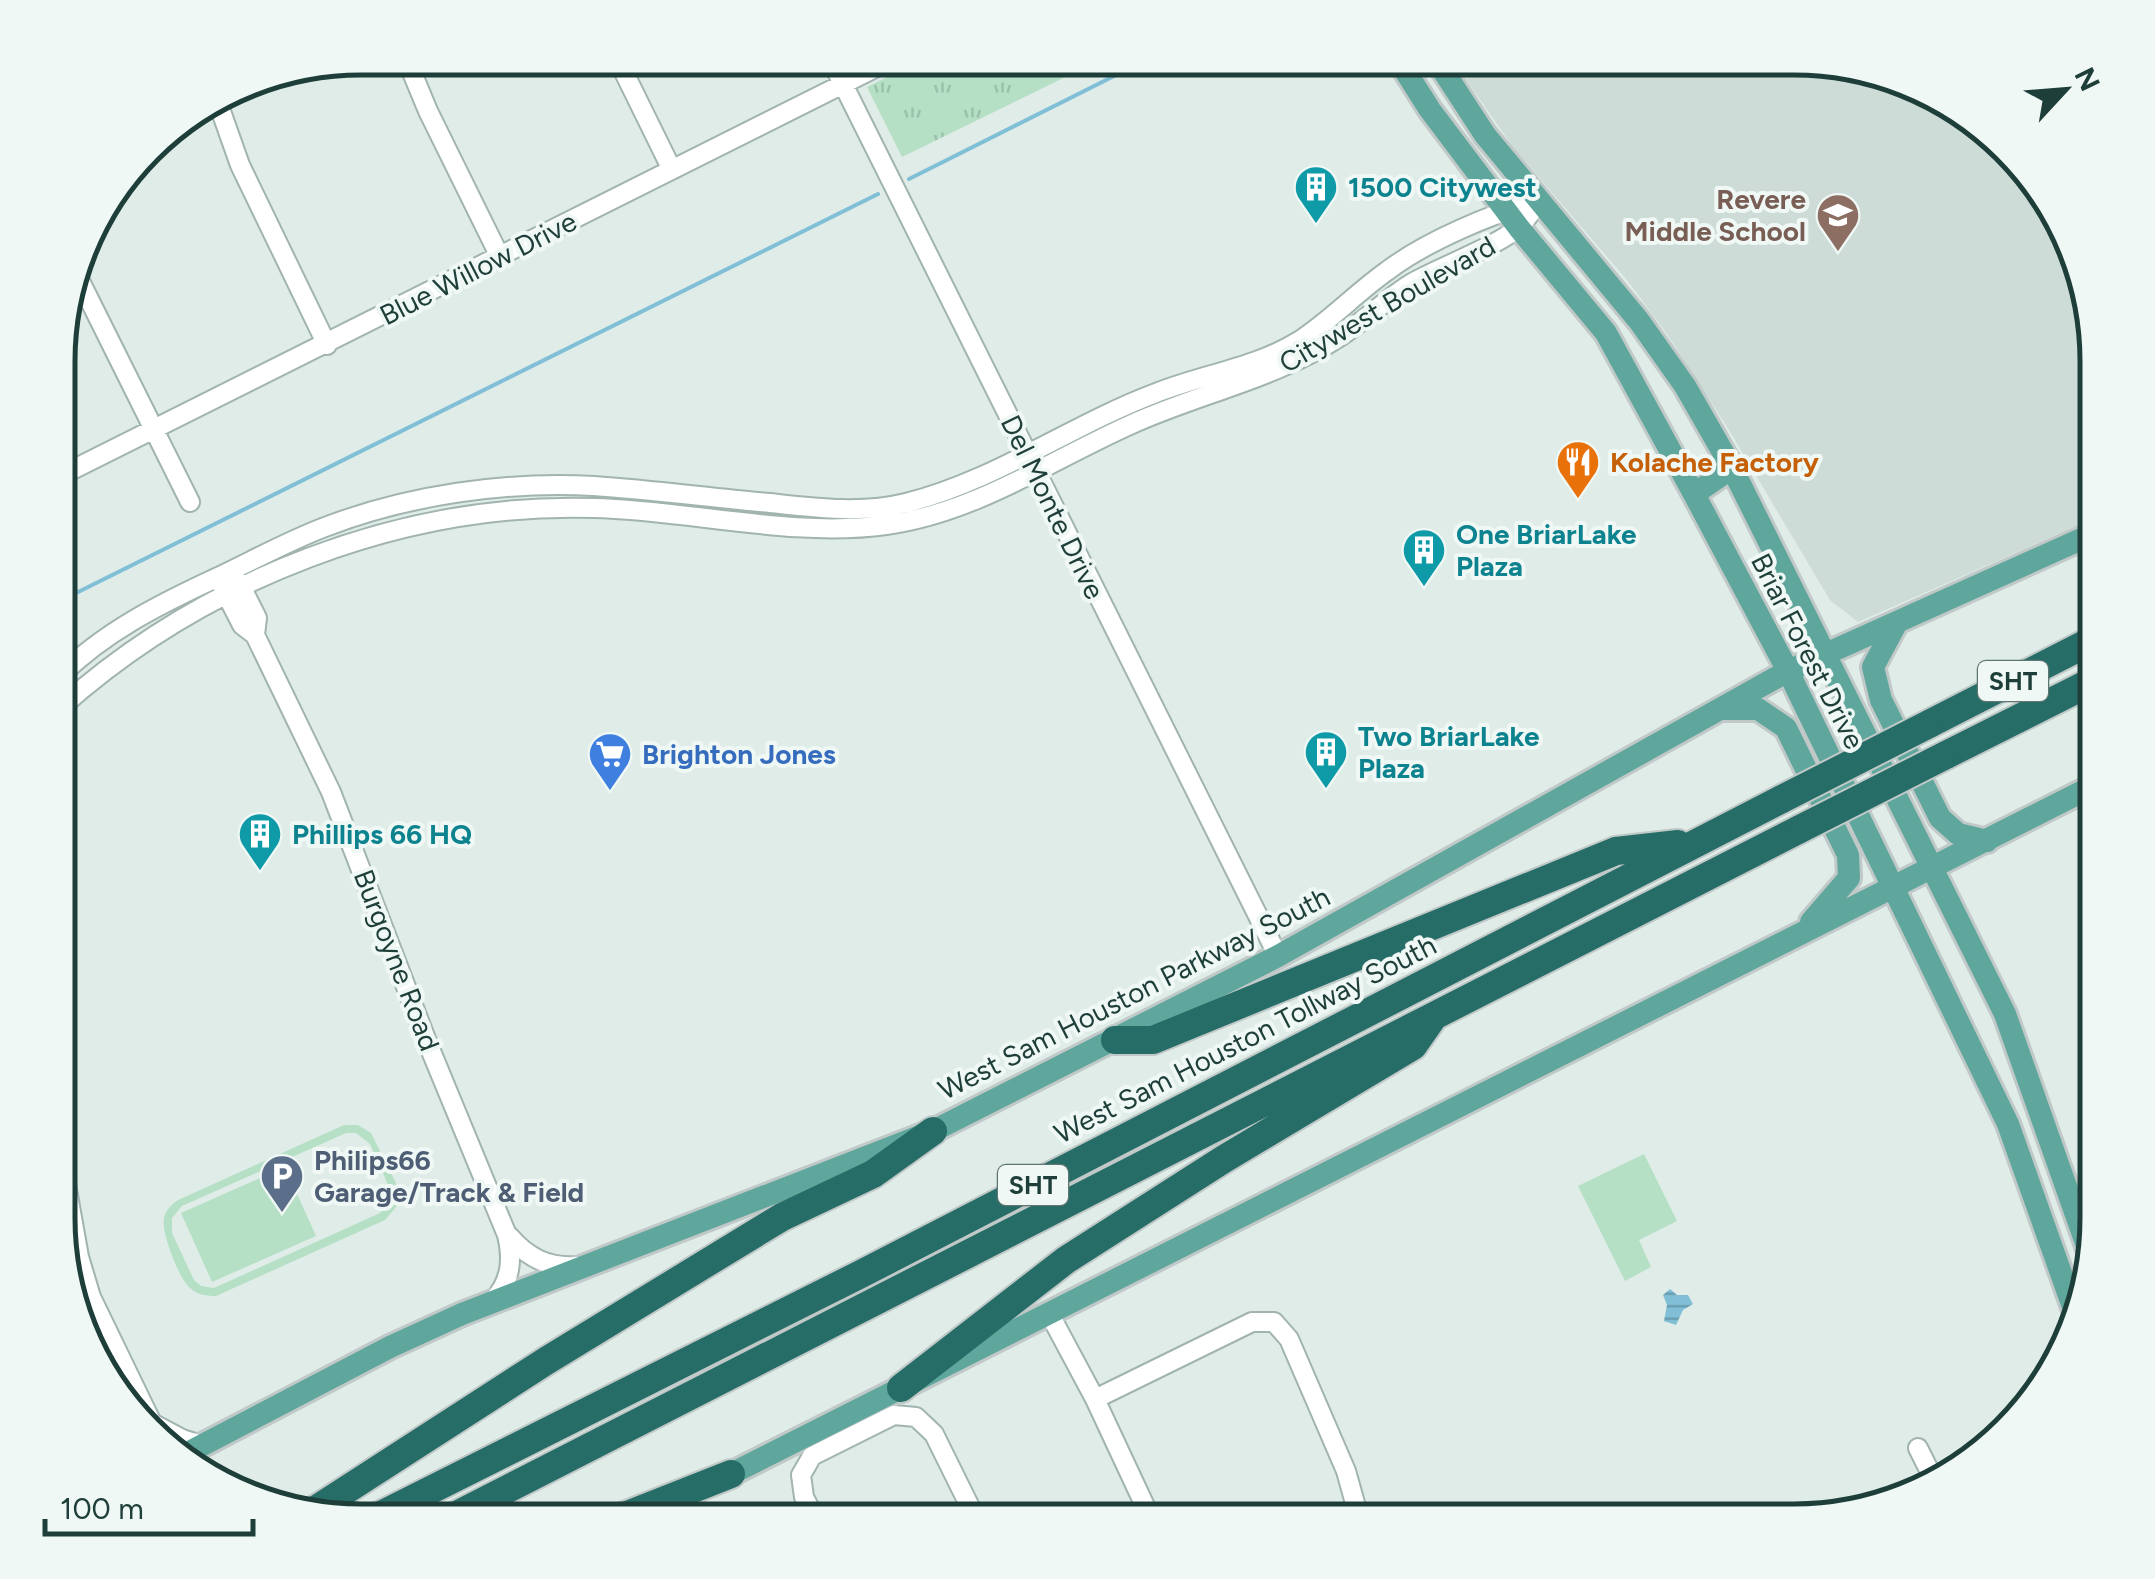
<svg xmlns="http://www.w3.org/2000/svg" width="2155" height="1579" viewBox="0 0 2155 1579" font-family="Figtree,sans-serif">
<defs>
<pattern id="grass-tufts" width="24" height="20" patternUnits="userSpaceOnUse" patternTransform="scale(2.5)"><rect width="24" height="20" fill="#b6e0c6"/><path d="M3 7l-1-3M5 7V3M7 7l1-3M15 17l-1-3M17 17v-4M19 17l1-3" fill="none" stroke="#9cc1ab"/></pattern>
<pattern id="water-rules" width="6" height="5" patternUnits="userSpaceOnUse" patternTransform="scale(2.5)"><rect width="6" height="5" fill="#81bfd7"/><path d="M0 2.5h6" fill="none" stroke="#699daf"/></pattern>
</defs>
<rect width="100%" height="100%" fill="#dfece8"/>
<path fill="#cddcd7" d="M1451,58H1813L1910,80L1979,121L2066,226L2097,342V517L1858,622L1830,600L1729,430L1667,334L1627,280L1513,147Z"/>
<path fill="url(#grass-tufts)" d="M925,58H1104L902,157L867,87Z"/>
<path fill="#b6e0c6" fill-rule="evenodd" d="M344,1125H358L371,1133L397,1185L396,1207L385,1220L216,1296C205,1296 194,1294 187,1285C178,1274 161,1233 164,1218C166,1210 171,1205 178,1200ZM346,1133H356L370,1144L389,1187V1202L380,1213L214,1288L201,1286L194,1280L172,1233V1218L182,1206Z
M1644,1154L1677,1221L1639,1240L1651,1267L1625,1281L1578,1186Z
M285,1167L316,1236L212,1282L181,1213Z"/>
<path fill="url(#water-rules)" d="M1670,1289L1677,1295H1688L1693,1304L1683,1310L1676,1325L1664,1321L1667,1305L1663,1295Z"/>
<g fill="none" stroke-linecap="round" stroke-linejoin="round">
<path stroke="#81bfd7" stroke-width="4" d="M909,179L1150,58
M60,601L878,194"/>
<g stroke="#a1b4b0" stroke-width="22">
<path id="minor" d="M406,58L428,111L500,257
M617,58L672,170
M830,58L1278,956
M217,100L240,165L327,345
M76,273L190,502
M60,476L895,58
M238,580L257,618L255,635
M222,586L242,625L255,635L331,792L426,1039L507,1235C513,1260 511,1281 493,1301
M60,676C104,632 160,604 216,578C252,561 288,541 325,527C408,495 506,481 594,486C653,490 712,498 770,503C815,508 862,514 906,503C995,481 1071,425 1156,393C1203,374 1255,368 1299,341C1331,320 1356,293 1387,271C1425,242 1494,212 1540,201
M60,708C203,580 402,502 594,508C688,510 793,538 886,525C975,513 1051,460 1132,424C1201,393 1277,378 1341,336C1366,320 1387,298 1412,283C1440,267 1500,245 1520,226C1527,219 1533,209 1540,201
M60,1150L79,1257L91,1297L152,1423V1432
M509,1236C528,1258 548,1268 577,1266
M1049,1313L1095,1399L1152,1521
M1095,1399L1252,1322H1274L1289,1339L1346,1471L1360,1521
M152,1423L182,1439L202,1445
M1918,1448L1936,1484
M816,1521L804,1497L801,1475L812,1456L894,1415L916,1417L934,1434L977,1521"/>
</g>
<g stroke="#c0c9c8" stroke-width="28">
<path id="major" d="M1397,58L1430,110L1519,228L1606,333L1694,494L1788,671L2008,1124L2078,1321
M1435,58L1485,135L1639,321L1685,386L1732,468L2005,1014L2092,1260
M1694,494L1732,468
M1896,624L1873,667L1881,700L1940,818L1958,834L1987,841
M1722,709H1758L1786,728L1848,855L1849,878L1811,922
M176,1459L390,1347L462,1314L933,1131L1278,956L1788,671L2097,532
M717,1481L2097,784"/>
</g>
<g stroke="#c0c9c8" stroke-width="32">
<path id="highway" d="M1929,724L2097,638
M1946,755L2097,679
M1115,1040H1153L1616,851L1678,844
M901,1388L1066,1260L1224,1159L1413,1046L1434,1016
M309,1514L546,1361L782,1217L873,1174L933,1131
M369,1521L861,1274L1782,799
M445,1521L1800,829
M612,1521L731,1474"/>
</g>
<use href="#minor" stroke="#fff" stroke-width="18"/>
<use href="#major" stroke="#5fa69c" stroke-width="22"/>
<use href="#highway" stroke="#276d67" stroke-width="28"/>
<g stroke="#c0c9c8" stroke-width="32" stroke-linecap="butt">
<path id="highway-bridge" d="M1782,799L1929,724
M1800,829L1946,755"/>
</g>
<use href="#highway-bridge" stroke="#276d67" stroke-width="28"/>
</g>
<defs>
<g id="building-pin" transform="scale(2.25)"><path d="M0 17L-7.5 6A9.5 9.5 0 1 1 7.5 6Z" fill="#0f9aa8" stroke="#f0f8f5"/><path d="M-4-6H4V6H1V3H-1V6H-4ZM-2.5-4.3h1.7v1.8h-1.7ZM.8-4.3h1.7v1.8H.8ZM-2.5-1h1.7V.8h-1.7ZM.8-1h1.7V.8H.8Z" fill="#fff"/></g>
<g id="school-pin" transform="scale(2.25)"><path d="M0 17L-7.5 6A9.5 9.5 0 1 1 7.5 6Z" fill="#8d6e63" stroke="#f0f8f5"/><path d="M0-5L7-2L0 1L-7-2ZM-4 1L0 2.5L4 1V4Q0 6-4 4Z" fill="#fff"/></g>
<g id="restaurant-pin" transform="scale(2.25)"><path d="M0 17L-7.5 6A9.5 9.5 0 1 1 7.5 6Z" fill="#e8710a" stroke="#f0f8f5"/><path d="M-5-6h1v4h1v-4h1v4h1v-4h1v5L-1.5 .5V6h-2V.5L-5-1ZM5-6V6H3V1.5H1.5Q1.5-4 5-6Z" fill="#fff"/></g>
<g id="supermarket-pin" transform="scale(2.25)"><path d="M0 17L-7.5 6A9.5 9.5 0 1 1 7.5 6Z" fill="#3f7fe0" stroke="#f0f8f5"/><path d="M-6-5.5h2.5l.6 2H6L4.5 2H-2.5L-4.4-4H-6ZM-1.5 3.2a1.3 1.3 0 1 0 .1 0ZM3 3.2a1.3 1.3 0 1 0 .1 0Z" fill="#fff"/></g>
<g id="parking-pin" transform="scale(2.25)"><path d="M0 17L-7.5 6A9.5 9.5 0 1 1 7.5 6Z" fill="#5c6f8a" stroke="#f0f8f5"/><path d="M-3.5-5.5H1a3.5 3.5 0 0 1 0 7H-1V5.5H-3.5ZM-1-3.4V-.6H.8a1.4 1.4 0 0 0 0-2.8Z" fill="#fff"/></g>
</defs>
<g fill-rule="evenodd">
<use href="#building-pin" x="1316" y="187"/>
<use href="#school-pin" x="1838" y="215"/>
<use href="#restaurant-pin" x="1578" y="462"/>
<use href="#building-pin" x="1424" y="550"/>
<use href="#building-pin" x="1326" y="752"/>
<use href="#supermarket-pin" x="610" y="754"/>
<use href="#building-pin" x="260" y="834"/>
<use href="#parking-pin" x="282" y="1176"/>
</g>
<g text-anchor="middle" stroke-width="8" stroke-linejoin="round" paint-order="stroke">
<g fill="#f0f8f5" stroke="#5d7671" stroke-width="2.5">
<rect x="1978" y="661" width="70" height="40" rx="8"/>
<rect x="998" y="1165" width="70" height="40" rx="8"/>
</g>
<g font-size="25" font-weight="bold" fill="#1e3e39">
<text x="2013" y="690">SHT</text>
<text x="1033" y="1194">SHT</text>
</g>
<g font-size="28" font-weight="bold" fill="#0d838f" stroke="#f0f8f5" text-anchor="start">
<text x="1348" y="197">1500 Citywest</text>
<text x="1456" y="544">One BriarLake<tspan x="1456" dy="32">Plaza</tspan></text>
<text x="1358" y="746">Two BriarLake<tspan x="1358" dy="32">Plaza</tspan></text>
<text x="292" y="844">Phillips 66 HQ</text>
</g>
<g font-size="28" font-weight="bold" fill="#785e54" stroke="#f0f8f5" text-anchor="end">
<text x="1806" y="209">Revere<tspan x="1806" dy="32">Middle School</tspan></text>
</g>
<g font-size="28" fill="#1e3e39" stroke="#f0f8f5">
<text transform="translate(478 268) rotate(-27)" y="10">Blue Willow Drive</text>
<text transform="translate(1387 304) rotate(-30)" y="10">Citywest Boulevard</text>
<text transform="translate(1053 507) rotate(64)" y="10">Del Monte Drive</text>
<text transform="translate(1808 651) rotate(63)" y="10">Briar Forest Drive</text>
<text transform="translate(397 960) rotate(69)" y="10">Burgoyne Road</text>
<text transform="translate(1134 993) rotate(-27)" y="10">West Sam Houston Parkway South</text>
<text transform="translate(1245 1039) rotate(-27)" y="10">West Sam Houston Tollway South</text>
</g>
<g font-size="28" font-weight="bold" fill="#c56008" stroke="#f0f8f5" text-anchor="start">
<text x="1610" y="472">Kolache Factory</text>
</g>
<g font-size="28" font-weight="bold" fill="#366cbe" stroke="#f0f8f5" text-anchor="start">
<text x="642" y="764">Brighton Jones</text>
</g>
<g font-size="28" font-weight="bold" fill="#4e5e75" stroke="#f0f8f5" text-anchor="start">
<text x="314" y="1170">Philips66<tspan x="314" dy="32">Garage/Track &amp; Field</tspan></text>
</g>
</g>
<path d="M0 0H2155V1579H0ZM361 75H1794A286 286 0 0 1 2080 361V1218A286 286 0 0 1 1794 1504H361A286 286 0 0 1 75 1218V361A286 286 0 0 1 361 75Z" fill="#f0f8f5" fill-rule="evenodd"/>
<path fill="none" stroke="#1e3e39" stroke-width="5" d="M361 75H1794A286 286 0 0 1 2080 361V1218A286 286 0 0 1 1794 1504H361A286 286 0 0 1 75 1218V361A286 286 0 0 1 361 75Z"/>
<g transform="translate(2065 90) rotate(64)" stroke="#f0f8f5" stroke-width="8" paint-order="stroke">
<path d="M0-8L18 38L0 25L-18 38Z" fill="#1e3e39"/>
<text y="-15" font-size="28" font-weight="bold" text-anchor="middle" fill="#1e3e39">N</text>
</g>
<path d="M45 1519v15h208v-15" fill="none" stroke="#1e3e39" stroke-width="5"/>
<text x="60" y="1519" font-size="30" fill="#1e3e39" stroke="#f0f8f5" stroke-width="8" paint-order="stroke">100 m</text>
</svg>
